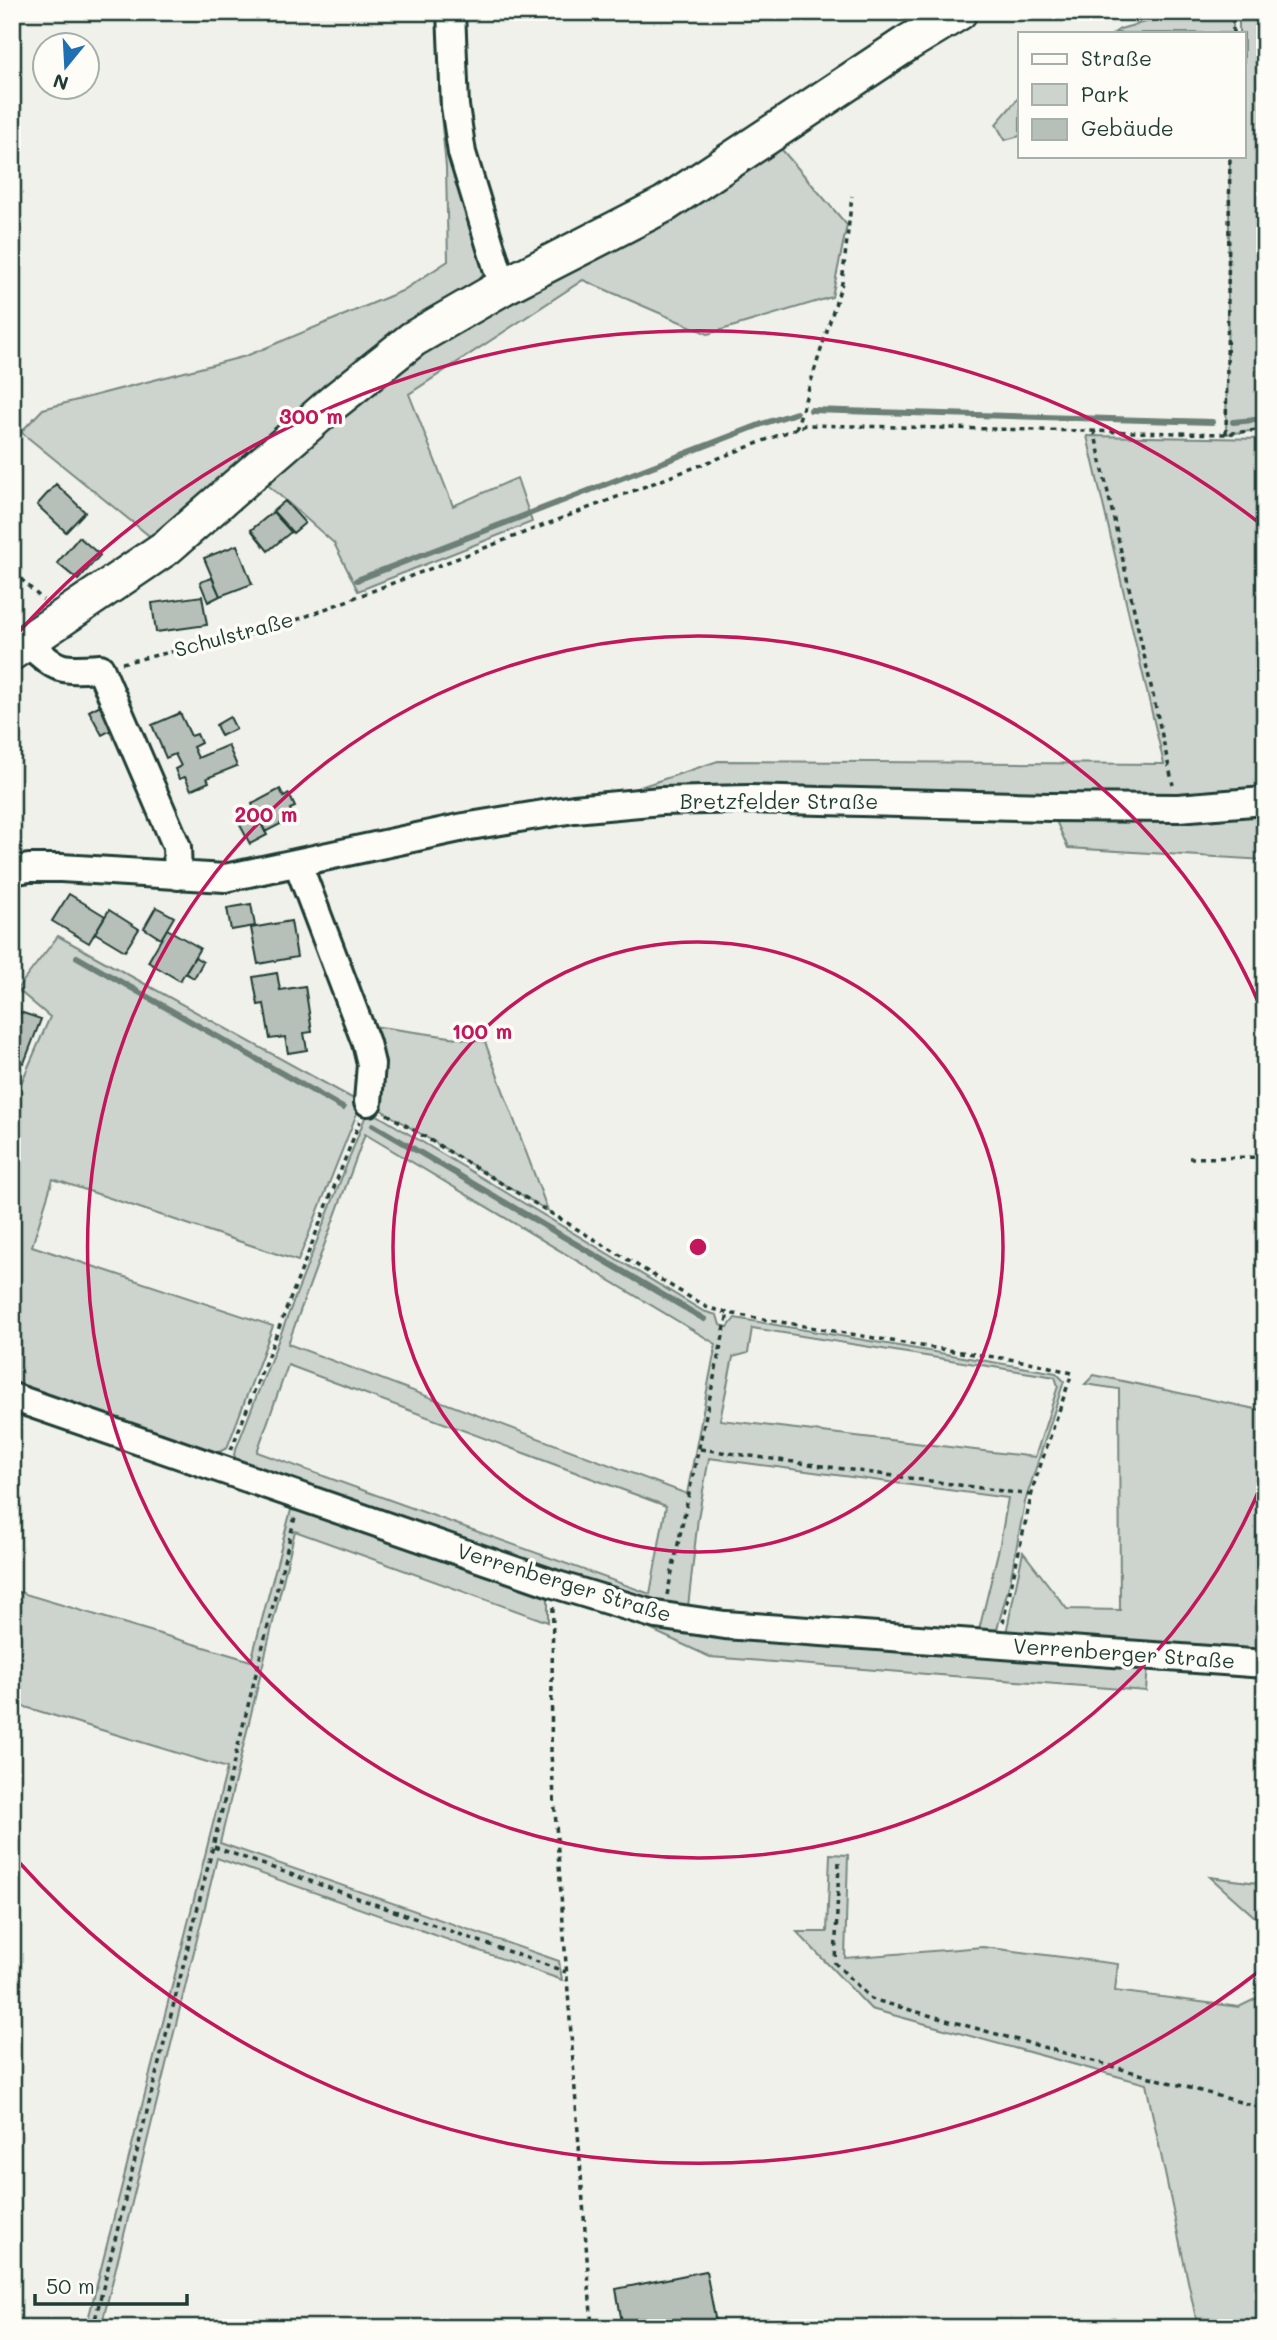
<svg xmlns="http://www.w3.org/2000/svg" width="1277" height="2340" viewBox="0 0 1277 2340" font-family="Mali,sans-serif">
<rect width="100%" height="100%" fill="#f0f1eb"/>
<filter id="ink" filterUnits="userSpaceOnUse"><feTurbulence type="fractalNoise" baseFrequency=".0143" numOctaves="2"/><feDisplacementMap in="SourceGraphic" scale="14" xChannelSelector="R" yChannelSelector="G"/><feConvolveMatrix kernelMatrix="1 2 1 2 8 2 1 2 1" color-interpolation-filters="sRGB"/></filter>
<g filter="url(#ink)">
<path fill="#cdd3cd" stroke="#768880" stroke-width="2" fill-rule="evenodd" d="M440,12L485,270L475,290L158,543L21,432L43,409L246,356L402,291L448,261L446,167L439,95Z
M1181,12H1233V33H1114L1120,29Z
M1239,12H1265V429L1226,434L1230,156H1244V33H1239Z
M1020,96V136L1005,140L996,124Z
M777,144L847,225L832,297L708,334L583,280L409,394L453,506L517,478L532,522L358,591L334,543L261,479L421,346Z
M1087,436L1265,439V860L1068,848L1050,807L574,809L718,761L1164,764Z
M58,936L361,1103L298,1261L53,1179L32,1246L273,1326L227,1448L211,1456L12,1390V1104L50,1017L17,989Z
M359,1024L485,1042L548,1211L368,1102Z
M374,1113L703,1311L717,1315L720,1325L728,1327L735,1318L1056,1373L1064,1381L1025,1502L1010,1582L996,1633L652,1607L237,1465L234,1454L366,1115ZM365,1134L716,1344L687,1494L288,1344ZM752,1328L1055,1377L1058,1386L1035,1457L720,1420L733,1357L748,1353ZM288,1365L666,1506L650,1594L257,1452ZM709,1458L1008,1498L1000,1544L979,1630L688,1607L698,1518Z
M1094,1375L1265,1411V1656L1005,1638L1023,1552L1067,1609L1120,1610L1119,1389L1085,1384Z
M312,1507L542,1588L548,1599V1622L295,1531L220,1843L559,1961L562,1980L217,1858L101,2328H86L227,1768L12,1703V1590L251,1661L291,1510L301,1512Z
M563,1600L1148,1665L1146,1691L710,1657L639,1624Z
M830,1854L848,1855L845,1958L983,1947L1118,1964L1115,1991L1239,2007L1265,1994V2328H1198L1146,2084L871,2009L797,1932H827Z
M1210,1877L1265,1884V1926Z"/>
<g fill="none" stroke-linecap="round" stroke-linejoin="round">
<path stroke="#6c8077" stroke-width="6" d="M811,410L1212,422
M1233,422L1265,419
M357,580L762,424L796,413
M77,957L343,1108
M373,1125L704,1319
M1233,2328L1265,2322"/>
</g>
<path fill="#b6bfb8" stroke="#1f3d34" stroke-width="2" d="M56,484L85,512L66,532L37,505Z
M285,501L305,523L293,533L273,511Z
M273,512L291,532L268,551L251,530Z
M79,537L100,555L78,580L57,563Z
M237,545L252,584L220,596L204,558Z
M212,578L220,596L208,602L200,582Z
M202,596L207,625L156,632L152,603Z
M106,702L119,726L102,735L89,711Z
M180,713L191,736L197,734L201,743L193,747L198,758L228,745L237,766L207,778L209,782L191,790L185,777L179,779L175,769L181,766L175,754L166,758L152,725Z
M230,717L236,729L221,736L216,725Z
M280,789L284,797L289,794L295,807L290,809L294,817L265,832L252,804Z
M258,816L267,835L250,844L240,825Z
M69,894L105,916L89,943L52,921Z
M251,904L255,926L231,930L227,908Z
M156,907L174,917L161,939L144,928Z
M109,910L139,929L125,951L95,933Z
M291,921L297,957L258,964L251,928Z
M167,929L200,948L180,981L148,962Z
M195,957L203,962L194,978L185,973Z
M277,973L280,990L305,986L312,1032L304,1033L307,1050L288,1053L285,1037L270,1039L264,1004L258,1005L253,977Z
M20,1012L41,1019L24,1063L12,1059V1032Z
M706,2271L717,2328H623L616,2289Z"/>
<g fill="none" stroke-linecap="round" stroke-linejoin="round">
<g stroke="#1f3d34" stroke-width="32">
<path id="minor" d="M451,12L455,106L462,153L503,287
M26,642C59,670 56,671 100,668L177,847L178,876
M298,864L366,1043L371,1064L368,1102
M12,871L29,868H61L225,878L464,827L574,809L661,801L749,799L1050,807L1178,808L1265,801
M12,1397L554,1584L656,1615L725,1625L1265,1664"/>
</g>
<g stroke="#1f3d34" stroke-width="40">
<path id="major" d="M12,652L167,547L335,401L413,339L503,287L665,204L906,44L959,12"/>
</g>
<path stroke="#1f3d34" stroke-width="3.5" stroke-dasharray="5 5" stroke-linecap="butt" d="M1233,33V12
M796,429L842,283L852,196
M1094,430L1173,785
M1226,434L1230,156
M12,574L22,580L43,600
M122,663L273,629L805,425L1226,434L1265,429
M387,1114L706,1307L728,1313L927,1347L1035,1363L1072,1373L1034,1484L1003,1622
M1189,1158L1265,1157
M700,1449L1031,1495
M231,1450L360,1121
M667,1595L728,1313
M553,1607L551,1754L592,2328
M214,1847L566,1972
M839,1862L835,1963L871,1999L1265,2109
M93,2328L295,1517"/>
<use href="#minor" stroke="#fdfcf7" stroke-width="26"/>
<use href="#major" stroke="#fdfcf7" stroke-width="35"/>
</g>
</g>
<g fill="none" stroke="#c2185b" stroke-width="3.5">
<circle cx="698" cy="1247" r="305"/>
<path d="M1265 1476A611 611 0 1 1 1265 1018"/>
<path d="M1262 1969A916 916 0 0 1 17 1860M17 634A916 916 0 0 1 1262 525"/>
</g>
<g text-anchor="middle" stroke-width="7" stroke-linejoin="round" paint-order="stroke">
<g font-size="21" fill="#1f3d34" stroke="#fdfcf7">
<text transform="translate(234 635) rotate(-15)" y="7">Schulstraße</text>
<text x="779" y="809">Bretzfelder Straße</text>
<text transform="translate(564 1583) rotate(17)" y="7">Verrenberger Straße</text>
<text transform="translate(1124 1654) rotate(4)" y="7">Verrenberger Straße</text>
</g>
</g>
<circle cx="698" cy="1247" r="10" fill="#c2185b" stroke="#fdfcf7" stroke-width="3.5"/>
<g font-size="21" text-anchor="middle" font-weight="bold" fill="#c2185b" stroke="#fdfcf7" stroke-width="7" stroke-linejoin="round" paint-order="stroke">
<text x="311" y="424">300 m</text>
<text x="266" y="822">200 m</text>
<text x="482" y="1039">100 m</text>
</g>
<rect width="1277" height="2340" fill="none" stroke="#fdfcf7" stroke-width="42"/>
<rect x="21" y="21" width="1235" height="2298" fill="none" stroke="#1f3d34" stroke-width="2.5" filter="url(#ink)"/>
<rect x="1018" y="32" width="228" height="126" fill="#fdfcf7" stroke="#a4b0a9" stroke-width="2"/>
<rect x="1032" y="54" width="35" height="10" fill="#fdfcf7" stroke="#a4b0a9" stroke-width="2"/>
<text x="1081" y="66" font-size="21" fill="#1f3d34">Straße</text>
<rect x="1032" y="84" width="35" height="21" fill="#cdd3cd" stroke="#a4b0a9" stroke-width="2"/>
<text x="1081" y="102" font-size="21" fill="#1f3d34">Park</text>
<rect x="1032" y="119" width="35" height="21" fill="#b6bfb8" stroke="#a4b0a9" stroke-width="2"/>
<text x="1081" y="136" font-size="21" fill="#1f3d34">Gebäude</text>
<g transform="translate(66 66) rotate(198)"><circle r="33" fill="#fdfcf7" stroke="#a4b0a9" stroke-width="2"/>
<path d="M0-5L12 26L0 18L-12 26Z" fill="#1f6fb2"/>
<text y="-10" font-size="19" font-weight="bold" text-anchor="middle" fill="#1f3d34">N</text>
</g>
<path d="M35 2294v10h152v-10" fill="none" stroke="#1f3d34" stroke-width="3.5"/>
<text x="46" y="2294" font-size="21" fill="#1f3d34" stroke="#fdfcf7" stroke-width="5" paint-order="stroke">50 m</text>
</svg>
